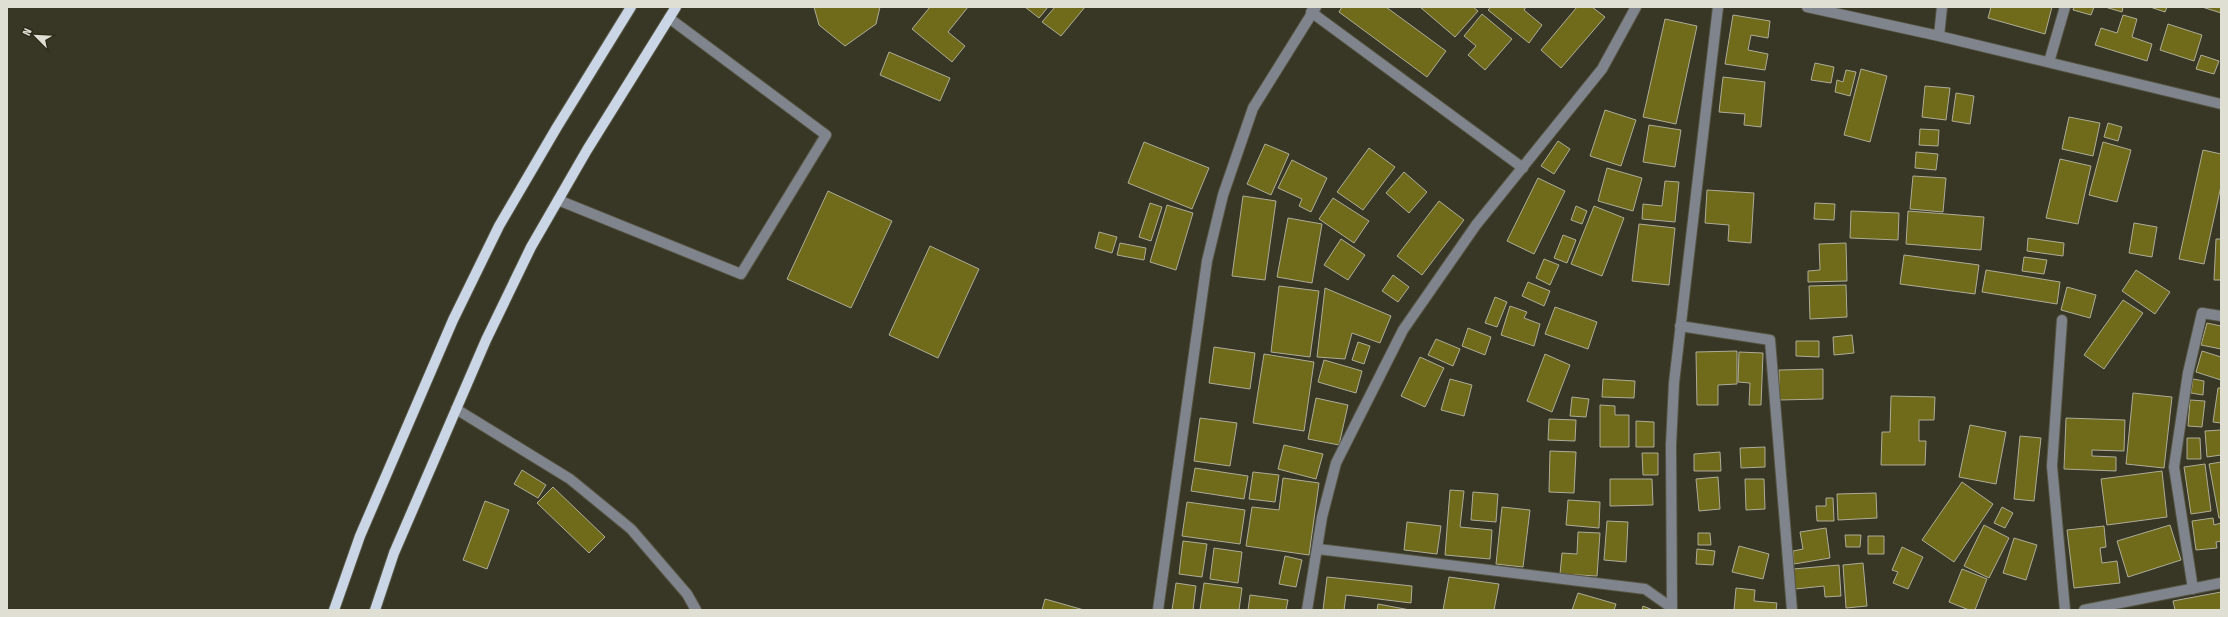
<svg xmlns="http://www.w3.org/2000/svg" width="2228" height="617" viewBox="0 0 2228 617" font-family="'Fira Sans Condensed',sans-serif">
<rect width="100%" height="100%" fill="#383725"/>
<path fill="#706b1b" stroke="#adac97" d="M814,7H880L876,24L845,46L819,25Z
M930,7H968L948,32L965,46L952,62L912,29Z
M1025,7H1048L1039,18Z
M1055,7H1085L1061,36L1042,22Z
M1342,7H1386L1446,51L1427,77L1339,12Z
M1420,7H1473L1478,11L1455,37Z
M1491,7H1526L1524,10L1542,25L1529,43L1488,10Z
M1577,7H1592L1605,17L1561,68L1541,50Z
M1991,7H2052L2045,34L1988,18Z
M2074,7H2094L2091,15L2073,10Z
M2105,7H2123L2122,12Z
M2150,7H2167L2165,12Z
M2202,7H2221V13Z
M1482,14L1512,39L1485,70L1468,55L1476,46L1464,36Z
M1733,15L1770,21L1768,38L1751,35L1748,50L1768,54L1765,70L1725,64Z
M2123,15L2137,19L2132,37L2152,44L2147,61L2095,45L2101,28L2117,33Z
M1665,19L1697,26L1676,124L1643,117Z
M2168,24L2202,35L2194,61L2160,50Z
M889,52L950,78L940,101L880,75Z
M2201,55L2219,61L2214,74L2196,69Z
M1815,63L1834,67L1831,83L1811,80Z
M1861,69L1887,76L1870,142L1844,135Z
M1846,70L1856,72L1850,96L1835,92L1837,80L1843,82Z
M1723,77L1765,82L1761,127L1744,125L1745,114L1719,112Z
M1925,86L1950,88L1946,120L1922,117Z
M1956,93L1974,96L1970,124L1952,121Z
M1605,110L1636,120L1621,166L1590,156Z
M2069,117L2100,123L2093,156L2062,149Z
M2108,123L2122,127L2118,141L2104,137Z
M1649,125L1681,130L1675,167L1643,162Z
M1920,129L1939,130L1938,146L1919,145Z
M1558,141L1570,149L1554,174L1541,166Z
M1144,142L1209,168L1192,209L1128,183Z
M2103,142L2131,150L2117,202L2089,195Z
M1265,144L1289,154L1271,195L1247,184Z
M1369,148L1395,167L1363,210L1337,192Z
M2203,150L2221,154V186L2204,264L2179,259Z
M1916,152L1938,154L1936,170L1915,168Z
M2060,159L2091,166L2078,224L2046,218Z
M1292,160L1327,178L1311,212L1299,206L1302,199L1278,188Z
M1607,168L1642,178L1633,211L1598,201Z
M1404,172L1427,192L1409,213L1386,193Z
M1913,176L1946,178L1943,212L1910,209Z
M1538,178L1565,191L1534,254L1507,241Z
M1665,181L1679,182L1675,222L1642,219L1643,204L1662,206Z
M1707,190L1754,193L1751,243L1728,241L1729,225L1705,223Z
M828,191L892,221L851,308L787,279Z
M1243,196L1276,201L1265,280L1232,276Z
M1333,198L1369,221L1354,243L1319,219Z
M1439,201L1464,220L1422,275L1397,256Z
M1150,203L1162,207L1151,241L1139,237Z
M1815,203L1835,204L1834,220L1814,219Z
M1167,205L1193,213L1176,270L1150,262Z
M1576,206L1587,211L1582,224L1571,220Z
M1594,206L1624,218L1602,276L1571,264Z
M1851,211L1899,213L1898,240L1850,238Z
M1908,211L1984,217L1981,250L1906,244Z
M1288,218L1322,224L1312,283L1277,277Z
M2134,223L2157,227L2152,257L2129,253Z
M1639,224L1675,228L1669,285L1632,281Z
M1099,232L1117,237L1112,253L1095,248Z
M1563,235L1576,240L1567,263L1554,258Z
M2028,238L2064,243L2063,256L2027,251Z
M1341,239L1365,255L1348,280L1324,265Z
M2216,239H2221V280H2214Z
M1120,243L1146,248L1144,260L1117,255Z
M1846,243L1847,281L1808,282V271L1820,270L1819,244Z
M930,246L979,269L938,358L889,335Z
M1904,255L1979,265L1975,294L1900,284Z
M2024,257L2047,260L2044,274L2022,271Z
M1544,259L1559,265L1550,285L1536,278Z
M1986,270L2060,282L2057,304L1982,292Z
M2136,270L2170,292L2155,314L2122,291Z
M1393,275L1409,287L1398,302L1382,291Z
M1528,282L1550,291L1544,306L1522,296Z
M1846,285L1847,317L1810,319L1809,286Z
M1279,286L1319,291L1310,357L1271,352Z
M2067,287L2096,295L2090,318L2061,310Z
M1325,288L1391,316L1380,343L1352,333L1345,359L1317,357Z
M1495,297L1507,302L1497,327L1485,323Z
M2123,300L2143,313L2104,369L2084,355Z
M1510,306L1527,312L1524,318L1540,324L1534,346L1501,335Z
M1555,307L1597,322L1588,349L1545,334Z
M2207,323L2221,326V349L2201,345Z
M1468,328L1491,337L1485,355L1462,346Z
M1852,335L1854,353L1834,355L1833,337Z
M1436,339L1460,349L1453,366L1428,355Z
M1796,341H1819V357L1796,356Z
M1358,342L1370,346L1364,364L1352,360Z
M1214,347L1255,353L1250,389L1209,383Z
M1737,351V384L1718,385V405H1697L1696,352Z
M2202,351L2221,357V380L2196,372Z
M1739,352L1763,353L1761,405H1749L1750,383L1738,382Z
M1264,354L1314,362L1304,431L1253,423Z
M1545,354L1570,365L1552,412L1527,401Z
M1420,357L1444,368L1425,407L1401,396Z
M1324,360L1362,371L1356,393L1318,382Z
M1823,369V399L1779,400V370Z
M1450,379L1472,385L1464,416L1441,410Z
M1603,379L1635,381L1634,398L1602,397Z
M2193,379L2204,381L2203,395L2191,393Z
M2218,388H2221V423L2213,422Z
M2133,393L2172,397L2164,468L2126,464Z
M1891,396L1935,397L1934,420H1919V441H1926L1925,465H1881L1882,432H1890Z
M1572,397L1589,399L1586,417L1570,416Z
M1316,398L1348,405L1339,445L1308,439Z
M2190,400L2205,401L2202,427L2188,426Z
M1600,405L1615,406V415H1629V447H1600Z
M1200,418L1237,423L1230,466L1194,461Z
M2066,418L2125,420L2124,451L2092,450V456L2116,457V471L2064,469Z
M1549,419L1576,420L1575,441L1548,440Z
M1636,421L1654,422V447H1636Z
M1970,425L2006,432L1996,484L1959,477Z
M2221,430V455L2207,457L2205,431Z
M2020,436L2041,438L2034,501L2014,499Z
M2187,438H2200L2201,459H2187Z
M1284,445L1323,454L1316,479L1278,469Z
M1765,447V467L1741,468L1740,448Z
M1550,451L1576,452L1574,493L1549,492Z
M1720,452L1721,471H1694V454Z
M1642,453H1658V475H1643Z
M2221,462V518H2219L2209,464Z
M2205,464L2211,511L2191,514L2184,467Z
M1195,468L1248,476L1244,499L1191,491Z
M522,470L546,485L538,498L514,484Z
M2162,471L2167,517L2107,525L2101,479Z
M1253,472L1279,475L1275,502L1249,499Z
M1718,477L1720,509L1699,511L1696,479Z
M1283,478L1319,483L1309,555L1246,546L1252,507L1279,510Z
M1610,479H1652L1653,505L1610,506Z
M1745,479H1764L1765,509L1746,510Z
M1962,482L1993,504L1954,562L1922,540Z
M553,487L605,537L589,553L537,503Z
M1450,490L1464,491L1460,527L1492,530L1490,559L1445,555Z
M1473,492L1498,494L1496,522L1471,520Z
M1876,493L1877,518L1838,520L1837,494Z
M1826,498H1833L1834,521H1817L1816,506H1826Z
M1568,500L1600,502L1599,528L1566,525Z
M485,501L509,510L487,569L463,560Z
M1187,502L1245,510L1240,544L1182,536Z
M1502,507L1530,510L1523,567L1496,564Z
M2002,507L2013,513L2005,528L1994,523Z
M2213,518L2214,525L2221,523V541L2216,542L2217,548L2196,550L2192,521Z
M1607,521L1628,522L1626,562L1604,560Z
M1407,522L1441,526L1437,554L1404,550Z
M1984,525L2009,538L1989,578L1964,566Z
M2170,525L2181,560L2128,577L2117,541Z
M2104,526L2106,547L2100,548L2102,563L2117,561L2120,583L2074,588L2067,530Z
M1826,528L1830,558L1794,564L1793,551L1803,549L1800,532Z
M1578,532L1600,533L1597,576L1560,574L1562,553L1577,554Z
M1698,533H1710L1711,545H1698Z
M1845,535H1861L1860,547H1846Z
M1868,536H1884V554H1868Z
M2014,538L2037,545L2026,580L2003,573Z
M1183,541L1207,544L1202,577L1179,574Z
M1739,546L1769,554L1763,579L1732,572Z
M1902,547L1923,557L1908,589L1893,583L1898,572L1892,570Z
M1214,548L1242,552L1238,583L1210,579Z
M1697,549L1715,551L1713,565L1696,564Z
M1285,556L1302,560L1296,587L1279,584Z
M1863,563L1867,606L1846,608L1843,565Z
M1839,565L1841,596L1825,597L1824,586L1795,589L1793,569Z
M1962,569L1987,579L1975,610H1969L1949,602Z
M1327,577L1412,586L1411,603L1346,595L1344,610H1323Z
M1449,577L1499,584L1494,610H1443Z
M1176,583L1196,586L1193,610H1172Z
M1204,583L1242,588L1239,610H1200Z
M1736,588L1755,590L1754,601L1777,603L1776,610H1734Z
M2221,592V610H2175L2173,601Z
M1578,593L1616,604L1614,610H1572Z
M1250,595L1288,600L1286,610H1248Z
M1045,599L1084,610H1042Z
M1378,604L1410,610H1377Z
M1643,606L1653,610H1642Z"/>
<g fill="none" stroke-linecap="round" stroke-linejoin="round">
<g stroke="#565544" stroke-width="12">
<path id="minor" d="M1807,7L1939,36L2221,104
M1311,12L1523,168
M1939,36L1942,7
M2049,62L2065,7
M558,200L741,274L826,135L669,18
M2062,320L2052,466L2065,610
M1680,326L1770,340L1792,610
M456,409L570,479L631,529L687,594L696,610
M1318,549L1645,589L1672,608
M2193,589L2174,467L2188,373L2202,313L2221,316
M1158,610L1207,261L1223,195L1253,108L1316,7
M1307,610L1322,517L1336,463L1403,330L1476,225L1602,69L1636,7
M1672,610L1671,445L1674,383L1718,7
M2084,610L2221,583"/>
</g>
<g stroke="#565544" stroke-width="12">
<path id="major" d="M334,610L360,536L453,320L499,226L557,127L631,7
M375,610L394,553L486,340L531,247L587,150L676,7"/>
</g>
<use href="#minor" stroke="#80858d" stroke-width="10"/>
<use href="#major" stroke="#cad5e5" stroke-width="10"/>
</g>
<rect width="2228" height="617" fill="none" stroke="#dfdfd4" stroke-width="16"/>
<g transform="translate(36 36) rotate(294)" stroke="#2e2d1b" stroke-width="3" paint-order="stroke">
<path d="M0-3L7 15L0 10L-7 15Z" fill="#dfdfd4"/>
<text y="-6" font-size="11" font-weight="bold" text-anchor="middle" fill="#dfdfd4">N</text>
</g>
</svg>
